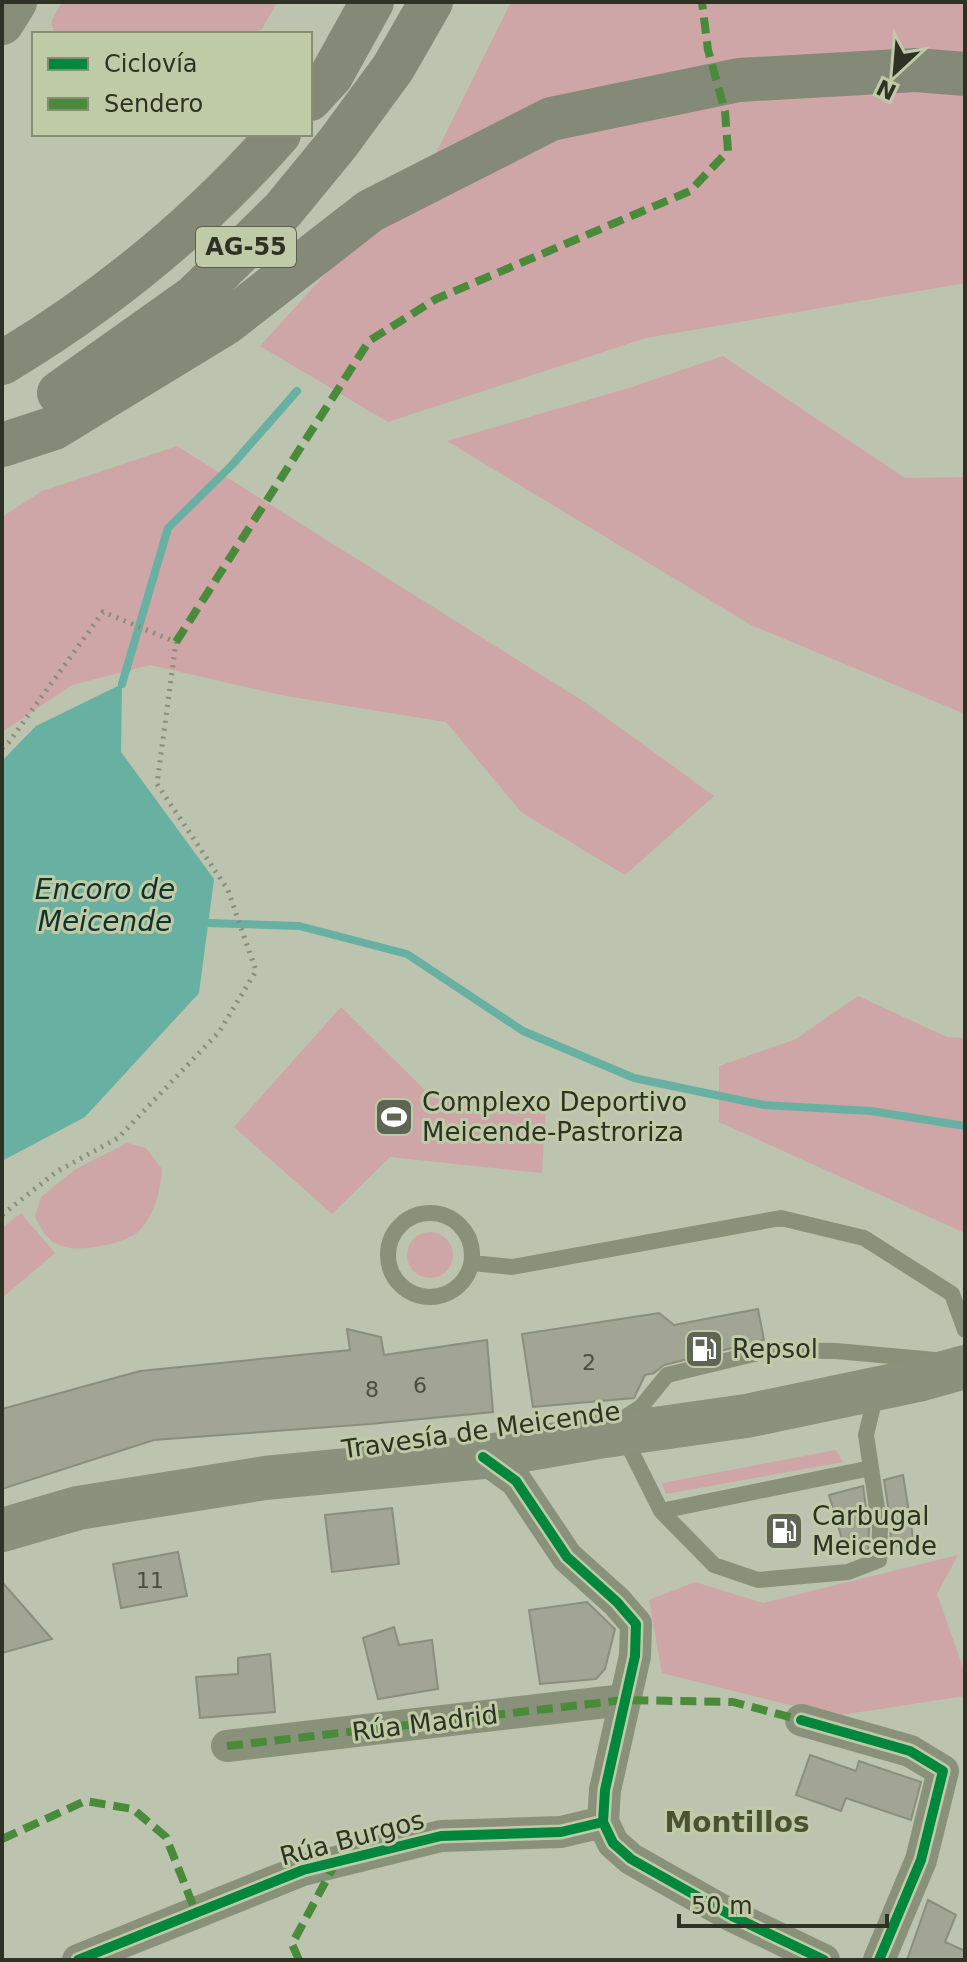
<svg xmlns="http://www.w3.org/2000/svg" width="967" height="1962" viewBox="0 0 967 1962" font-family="'DejaVu Sans',sans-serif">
<rect width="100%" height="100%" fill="#bcc3af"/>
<path fill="#cea6a8" d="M62,2H277L262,29L252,34H55L51,22Z
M511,2H965V283L646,338L388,422L260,346L437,151Z
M723,356L905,478L965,477V714L751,625L447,441L629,388Z
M177,446L586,703L714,796L625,875L521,812L446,722L286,696L150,665L72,685L2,732V517L42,491Z
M858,996L947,1037L965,1038V1233L719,1122V1066L796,1039Z
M341,1007L433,1098L546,1107L542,1173L390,1157L332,1214L234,1127Z
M127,1143L146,1148L162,1169C161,1189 155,1212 142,1228C129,1244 77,1254 59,1245C46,1239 40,1228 35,1216L41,1197L76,1169Z
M21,1213L55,1253L2,1298V1228Z
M407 1255a23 23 0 1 1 46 0a23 23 0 1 1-46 0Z
M836,1450L843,1462L666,1494L662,1483Z
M958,1555L937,1594L965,1673V1696L834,1716L662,1673L649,1600L695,1582L763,1603Z"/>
<path fill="#68b1a2" d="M122,684L121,752L214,879L199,993L85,1117L2,1161V761L36,726Z"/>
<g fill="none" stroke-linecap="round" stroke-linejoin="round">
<path stroke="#68b1a2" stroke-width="8" d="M122,684L168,528L232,465L297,391
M208,923L299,926L407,954L523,1031L634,1078L764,1105L871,1111L965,1126"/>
</g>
<path fill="#a2a494" stroke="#8b8e7e" stroke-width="2" d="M758,1309L764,1340L664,1365L654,1373L645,1375L634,1398L533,1407L522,1334L659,1313L674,1325Z
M347,1329L381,1337L384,1355L487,1340L493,1412L370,1424L154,1440L2,1489V1409L140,1371L350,1350Z
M903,1475L914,1543L890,1548L891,1526L884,1480Z
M863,1486L869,1529L868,1552L847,1556L829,1495Z
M392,1508L399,1564L332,1572L325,1515Z
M178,1552L187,1596L121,1608L113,1564Z
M2,1582L52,1639L2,1653Z
M587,1602L615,1629L605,1669L596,1679L540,1684L529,1610Z
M394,1627L399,1645L432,1640L438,1689L378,1699L363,1638Z
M270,1654L275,1712L200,1718L196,1677L238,1674V1658Z
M810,1755L856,1771L859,1761L921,1782L911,1820L846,1798L841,1811L796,1795Z
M928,1900L956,1915L945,1942L965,1951V1960H907Z"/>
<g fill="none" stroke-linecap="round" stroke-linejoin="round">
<path stroke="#868d79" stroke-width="5" stroke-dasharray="2 6" stroke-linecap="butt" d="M2,748L9,742L103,612L176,642L157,784L228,890L256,971L219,1032L118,1138L56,1172L2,1215"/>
<path stroke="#89917a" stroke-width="16" d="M388 1255a42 42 0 1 1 84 0a42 42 0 1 1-84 0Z
M472,1263L512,1267L781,1218L864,1238L952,1294L965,1330
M621,1420L641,1407L667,1375L770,1350L836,1351L935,1360
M623,1435L661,1511L714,1565L758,1580L848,1572L879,1560L880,1528L866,1435L876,1393
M661,1511L871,1468"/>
<path stroke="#89917a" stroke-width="32" d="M483,1457L516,1481L567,1557L617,1602L636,1624L635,1656L605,1790L603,1822L613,1843L631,1859L732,1916L824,1960
M801,1720L910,1751L943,1771L921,1860L879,1960
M227,1746L624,1700
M78,1960L303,1870L441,1836L561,1832L603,1822"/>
<path stroke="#8a917c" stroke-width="44" d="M2,1530L78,1508L265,1478L483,1457L598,1437L746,1416L918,1380L965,1367"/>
<path stroke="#868d78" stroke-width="44" d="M2,23L15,2"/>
<path stroke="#858a78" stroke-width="44" d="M310,99L331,76L372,2
M2,363C104,302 200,224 279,134
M59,393L194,297L283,210L338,143L393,68L431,2
M2,445L54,428L226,323L370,211L551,119L739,80L916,70L965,74"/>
<path stroke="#498a3b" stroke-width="8" stroke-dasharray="16 8" stroke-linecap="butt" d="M176,642L369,341L436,299L690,191L728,151L725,111L708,50L702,2
M227,1746L624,1700L733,1702L805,1721
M2,1839L85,1801L133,1809L166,1837L196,1913
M299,1960L292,1944L336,1862"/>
<g stroke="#bfcba7" stroke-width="15">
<path id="cycleway" d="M483,1457L516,1481L567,1557L617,1602L636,1624L635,1656L605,1790L603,1822L613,1843L631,1859L732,1916L824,1960
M801,1720L910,1751L943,1771L921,1860L879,1960
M78,1960L303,1870L441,1836L561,1832L603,1822"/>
</g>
<use href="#cycleway" stroke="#00873e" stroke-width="10"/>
</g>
<defs>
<g id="stadium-square" transform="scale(2)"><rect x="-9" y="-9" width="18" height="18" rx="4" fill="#5f6555" stroke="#bfcba7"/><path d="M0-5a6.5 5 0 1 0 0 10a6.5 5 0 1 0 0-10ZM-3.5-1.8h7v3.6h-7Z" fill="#fff"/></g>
<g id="fuel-square" transform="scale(2)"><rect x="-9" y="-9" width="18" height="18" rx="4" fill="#5f6555" stroke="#bfcba7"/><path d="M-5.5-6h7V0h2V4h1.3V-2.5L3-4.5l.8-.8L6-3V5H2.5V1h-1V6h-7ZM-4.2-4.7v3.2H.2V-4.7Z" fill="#fff"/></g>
</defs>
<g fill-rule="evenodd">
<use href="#stadium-square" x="394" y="1117"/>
<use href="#fuel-square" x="704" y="1349"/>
<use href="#fuel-square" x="784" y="1531"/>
</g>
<g text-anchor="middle" stroke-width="6" stroke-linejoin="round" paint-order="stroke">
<g font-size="22" fill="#4a4e40">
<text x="589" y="1370">2</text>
<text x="420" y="1393">6</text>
<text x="372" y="1397">8</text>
<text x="150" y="1588">11</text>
</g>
<rect fill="#bfcba7" stroke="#59604b" stroke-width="2" x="196" y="227" width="100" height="40" rx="6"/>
<g font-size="24" font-weight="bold" fill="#2d3224">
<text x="246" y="255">AG-55</text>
</g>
<g font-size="26" fill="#2d3224" stroke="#bfcba7" text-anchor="start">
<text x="422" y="1111">Complexo Deportivo<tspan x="422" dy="30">Meicende-Pastroriza</tspan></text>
<text x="732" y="1358">Repsol</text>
<text x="812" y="1525">Carbugal<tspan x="812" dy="30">Meicende</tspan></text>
</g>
<g font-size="26" fill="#2d3224" stroke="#bfcba7">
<text transform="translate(481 1430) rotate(-8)" y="9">Travesía de Meicende</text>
<text transform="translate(425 1723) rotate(-7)" y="9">Rúa Madrid</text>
<text transform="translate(352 1838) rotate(-15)" y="9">Rúa Burgos</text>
</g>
<g font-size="28" font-style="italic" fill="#11312c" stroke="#bfcba7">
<text x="105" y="899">Encoro de<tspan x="105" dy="32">Meicende</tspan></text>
</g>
<g font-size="28" font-weight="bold" fill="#495333" stroke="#bfcba7">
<text x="737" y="1832">Montillos</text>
</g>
</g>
<rect width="967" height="1962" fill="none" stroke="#2d3224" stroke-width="8"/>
<rect x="32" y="32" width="280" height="104" fill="#bfcba7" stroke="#858e73" stroke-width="2"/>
<rect x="48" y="58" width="40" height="12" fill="#00873e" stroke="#858e73" stroke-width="2"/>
<text x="104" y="72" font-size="24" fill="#2d3224">Ciclovía</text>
<rect x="48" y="98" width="40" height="12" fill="#498a3b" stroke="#858e73" stroke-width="2"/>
<text x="104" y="112" font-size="24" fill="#2d3224">Sendero</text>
<g transform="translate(895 72) rotate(206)" stroke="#bfcba7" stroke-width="6" paint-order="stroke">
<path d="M0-6L14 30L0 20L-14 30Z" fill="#2d3224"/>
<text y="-12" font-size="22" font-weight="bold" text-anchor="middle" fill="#2d3224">N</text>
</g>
<path d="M679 1914v12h208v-12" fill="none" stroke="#2d3224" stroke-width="4"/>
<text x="691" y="1914" font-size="24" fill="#2d3224" stroke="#bfcba7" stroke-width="6" paint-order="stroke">50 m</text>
</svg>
